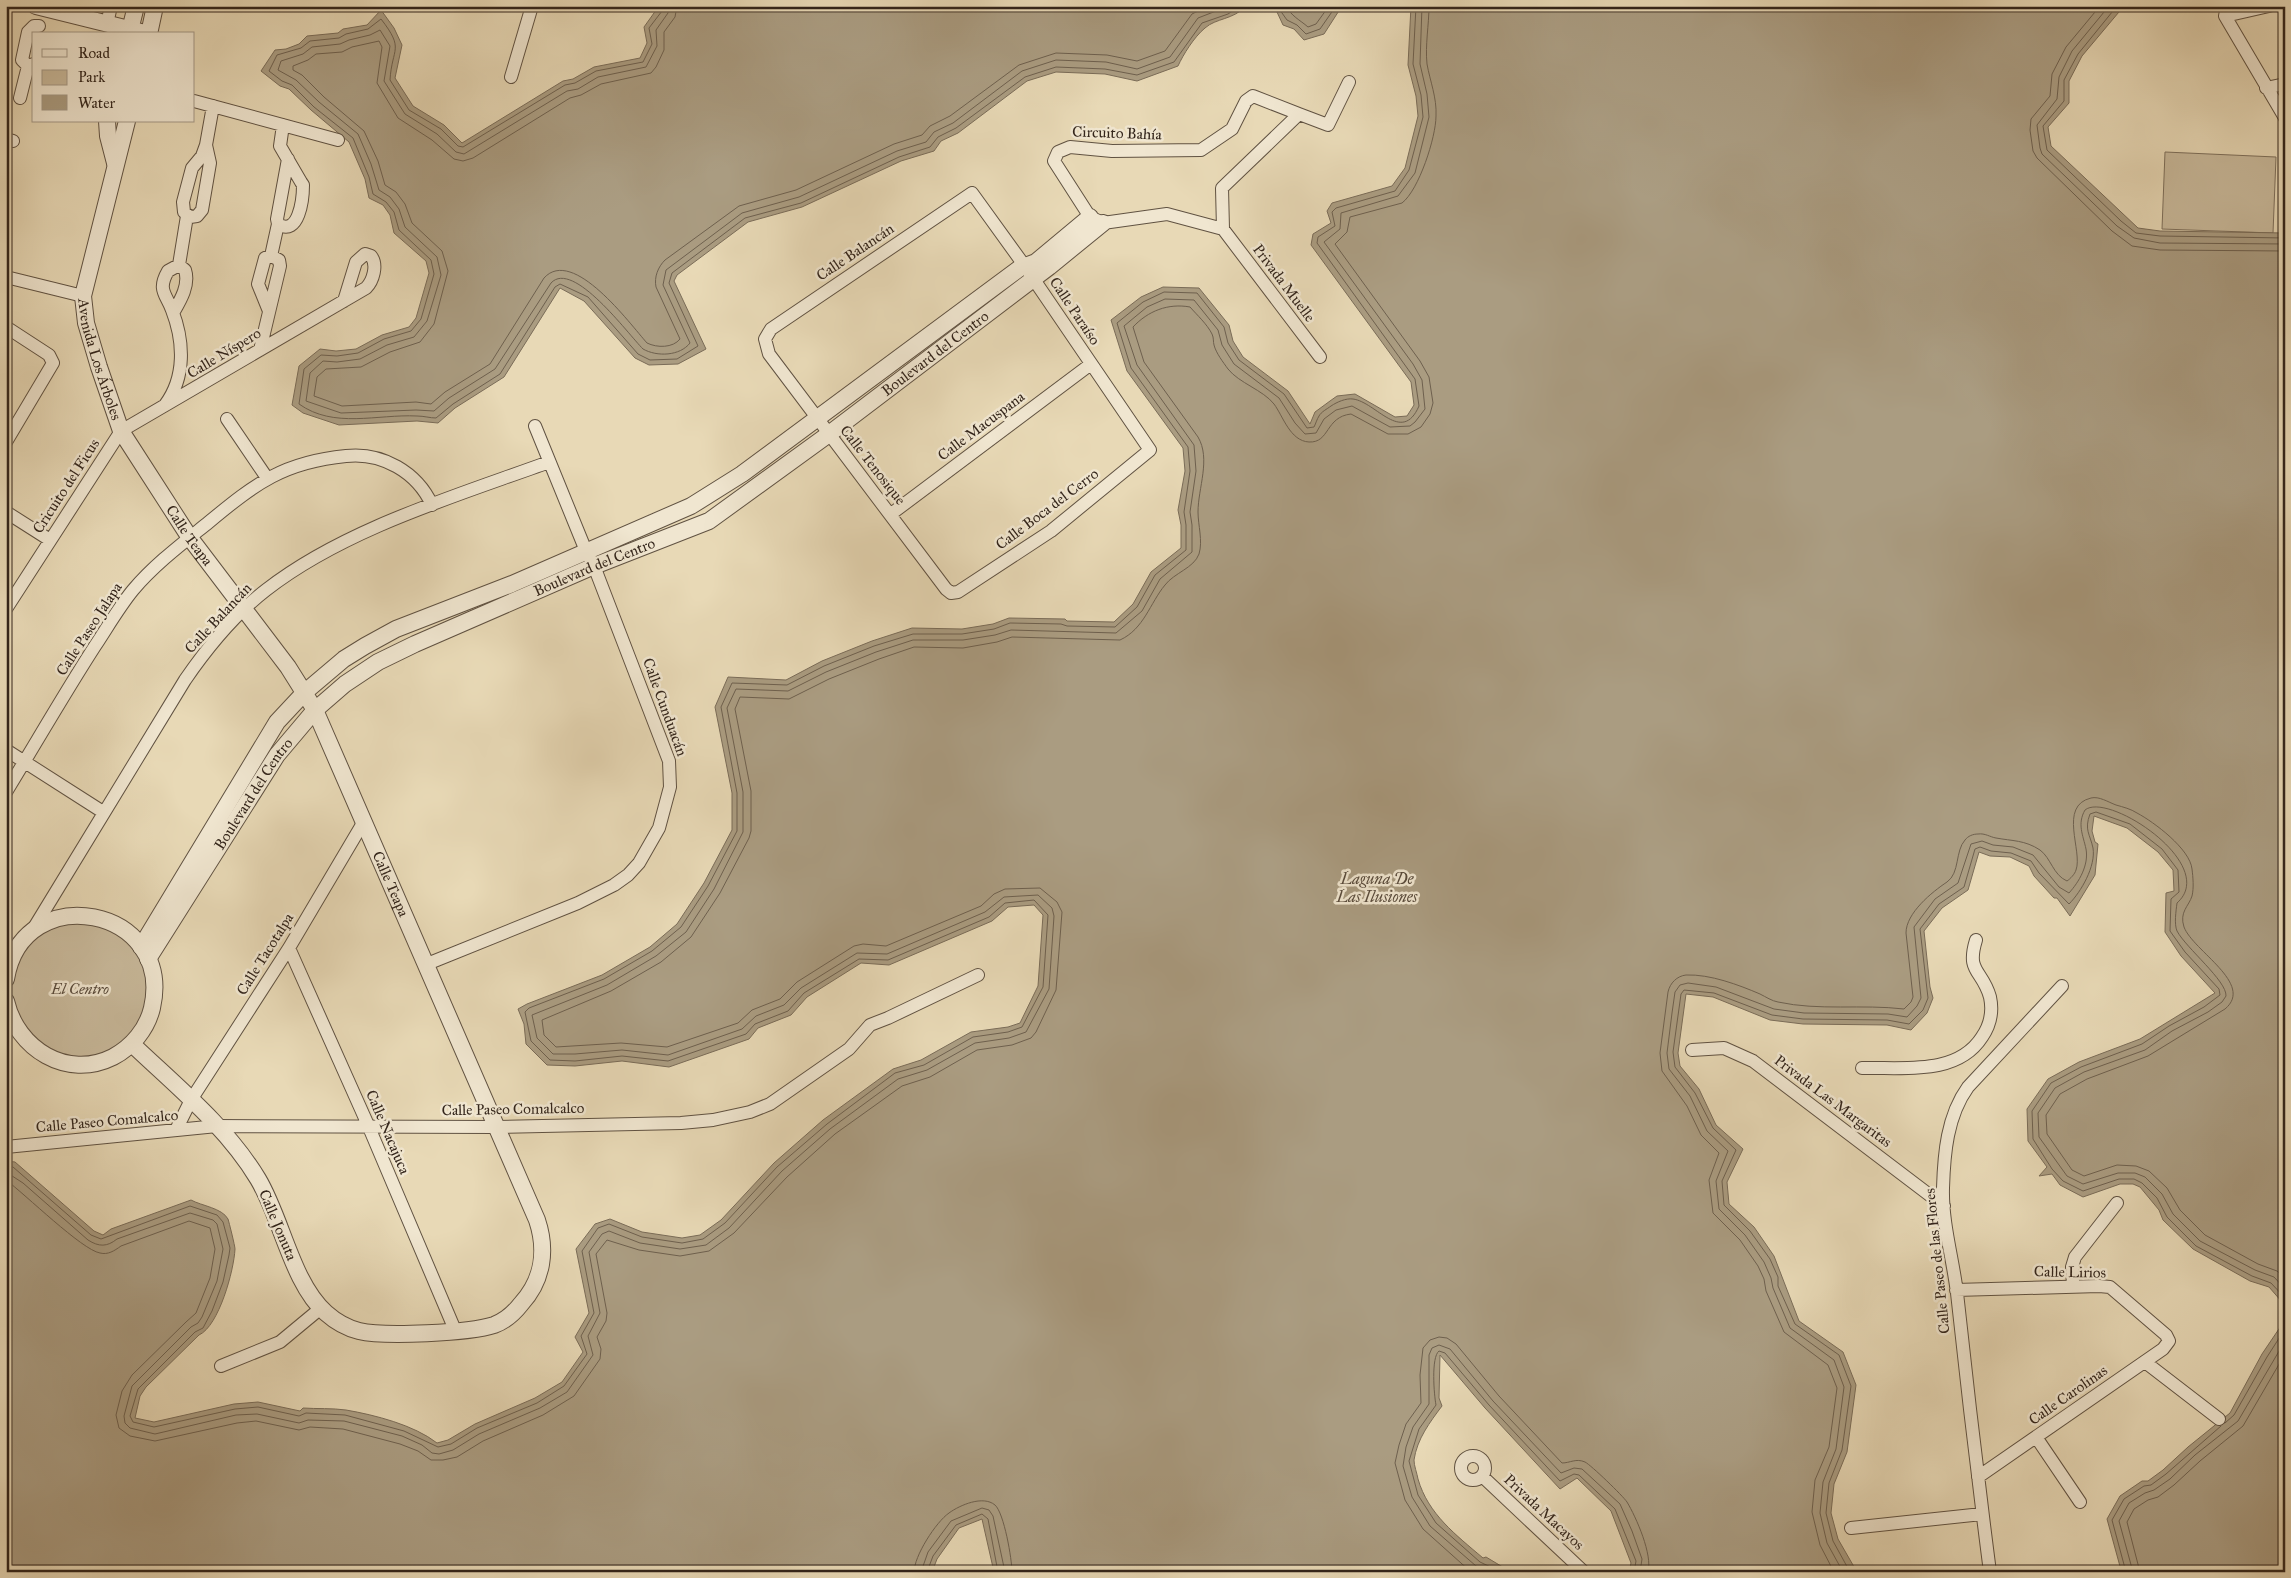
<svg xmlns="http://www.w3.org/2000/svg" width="2291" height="1578" viewBox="0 0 2291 1578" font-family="'IM FELL Great Primer',serif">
<rect width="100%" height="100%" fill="#e8d9b6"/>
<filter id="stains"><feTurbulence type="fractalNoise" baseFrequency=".004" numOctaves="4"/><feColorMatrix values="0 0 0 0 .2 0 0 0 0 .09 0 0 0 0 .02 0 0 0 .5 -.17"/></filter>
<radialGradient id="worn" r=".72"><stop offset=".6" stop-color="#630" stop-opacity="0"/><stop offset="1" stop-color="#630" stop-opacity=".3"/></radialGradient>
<path fill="#c9ba9c" stroke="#7e705c" d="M2165,152L2276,157L2273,233L2162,229Z
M89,915L143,950L154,1001L117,1055L56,1061L8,1010L6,979L25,939Z"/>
<path fill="#aa9c81" stroke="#7a6c58" d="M659,6H1246C1233,20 1216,18 1205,28C1194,37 1183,55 1178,66L1137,81L1105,74L1056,72L1027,81L958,133L941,141L934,151L901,161L802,207L748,222L677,275L674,281L706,349L678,364L649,365L635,358L584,301L560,288L504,377L455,408L438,423L417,421L339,425L303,413L292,405L299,366L320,349L336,351L356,349L382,335L409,327L416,318L429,273L426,261L394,233L390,215L383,205L369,198L365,179L349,142L311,110L289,89L280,86L261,71L275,50L286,49L299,44L307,36L338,33L343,29L367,25L381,10L394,28L402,45L395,78L413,106L444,125L462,143L563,81L573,79L594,67L640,58L647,43L644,27Z
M1270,6H1342L1324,34L1304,40L1294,29L1283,25L1277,12Z
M1411,6H2124L2082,56L2069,81V103L2048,127L2051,146L2138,228L2160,231L2285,233V1320L2280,1313L2282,1302L2269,1287L2250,1281L2193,1249L2163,1220L2159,1210L2140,1187L2133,1184H2120L2083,1197L2060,1185L2052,1174L2039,1176L2047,1167L2028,1141L2027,1109L2048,1079L2079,1062L2140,1039L2215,993L2181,956L2165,932L2166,893L2174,891L2173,870L2158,852L2127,828L2094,816L2092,831L2095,842L2098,844L2095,875L2070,916L2057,898H2054L2034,876L2029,866L2010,857L1990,856L1979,852L1968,890L1942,908L1924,931L1930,987L1933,998L1927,1013L1911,1030L1887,1025L1803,1024L1770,1020L1713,997L1686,994L1678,1053L1680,1066L1699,1089L1716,1125L1743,1149L1727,1182L1729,1204L1754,1227L1774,1256L1799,1321L1843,1352L1856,1385L1847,1452L1834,1484L1831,1513L1838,1539L1857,1572H1629L1631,1563L1611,1511L1577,1478L1560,1489L1485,1408L1440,1355L1439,1398L1442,1406C1430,1422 1417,1439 1414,1460C1414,1466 1417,1473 1418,1479C1428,1514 1456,1535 1483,1558L1486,1557L1511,1572H994L982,1519L959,1528L937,1559L932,1572H6V1161L15,1162L94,1231L103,1235L111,1229L191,1200C202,1206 222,1208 228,1219C229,1222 235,1246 235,1249C234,1270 219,1326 199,1335L146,1387L140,1396L135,1418L154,1422L234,1404L258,1402L300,1411L303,1408C317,1409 332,1408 346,1410C375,1415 414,1425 437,1443L448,1440L475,1424L535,1398L562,1382L583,1352L575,1337L589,1313L576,1249L595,1224L610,1219L642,1232L682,1238L700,1235L721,1220L774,1163L823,1120L893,1069L921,1060L971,1032L1008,1027L1020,1023L1038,986L1043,915L1034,905L1008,907L992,921L889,965L861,963L807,997L791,1015L758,1028L749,1039L669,1067L622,1061L575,1066L547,1065L526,1044L524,1024L518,1009L527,1004L602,975L650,947L677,924L704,883L732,830V793L715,707L728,677L786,680L822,661L872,641L912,628L962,629L993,624L1009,618L1065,619L1067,621L1114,622L1133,604L1151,572L1181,548V525L1178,510L1185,471L1183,448L1127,371L1111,320L1141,297L1163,287L1199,288L1229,325L1233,341L1243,357L1288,391L1310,424L1315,412L1330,401L1337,396L1355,394L1395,417L1407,416L1414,405L1411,382L1311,245L1313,234L1331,223L1327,211L1332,203L1392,186L1405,168L1418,116L1416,96L1408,65Z
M2285,1320V1572H2124L2121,1570L2107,1519L2120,1496L2142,1481H2148L2163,1470L2188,1447L2230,1413L2262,1354Z"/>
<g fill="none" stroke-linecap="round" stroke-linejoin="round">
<path stroke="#6e604e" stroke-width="1" d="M663,6L662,11L649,28L652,44L643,62L596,71L575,83L565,85L463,147L458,146L441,129L409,110L390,80C392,47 405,50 381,19L368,29L346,34L339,38L310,41L301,48L277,55L269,71L282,81L292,85L314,107L353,138L369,177L373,194L386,202L394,212L399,230L431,260L434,274L421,319L411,331L384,339L358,353L337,356L321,355L304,369L299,404C334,429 377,414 417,416C424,416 430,418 436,418L453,404L500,374L555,287L560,284L588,297L638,354L650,360L677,359L698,346L669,283L672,273L745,218L801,203L899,157L930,147L938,137L956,128L1025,77L1056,67L1105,69L1137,75L1174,62L1202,23L1228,14L1240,6
M669,6L668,13L656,30L657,46L646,67L598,77L578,89L567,91L464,154L456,152L437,134L405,114L384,81L390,46L380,30L370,35L349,40L340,44L312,47L303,54L281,61L278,70L296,80L319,102L358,134L371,164L379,190L390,197L399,209L405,227L437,257L441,275L427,321L414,337L387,345L360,359L337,362L323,361L310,373L306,401L341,413L416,410L434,411L449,398L495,369L551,283C573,259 628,334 643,349C657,357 680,356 690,343L663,285L666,270L742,213L799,197L897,151L926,142L934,132L953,123L1022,71L1056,60L1106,62L1137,69L1170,57L1198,18L1229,6
M677,6L675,17L664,32V50L656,67L651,73L601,84L581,95L570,98L473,158L463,161L454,159L432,140L398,118L377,83L382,47L379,41L352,47L342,52L316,54L308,60L293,66V70L302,75L324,97L364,131L378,161L385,185L396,192L405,204L412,223L442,251L448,271L434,324L420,342L390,352L361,367L326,369L317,377L314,396L342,406L416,402L431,404L445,392L490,364L544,278C573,246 630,324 647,343C657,348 673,348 680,339L656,287C654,277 658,267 665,260L739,206L796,190L894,144L922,135L930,126L950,116L1019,65L1056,53L1107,55L1137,61L1165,51L1192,14L1208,6
M1277,6L1287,20L1297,25L1306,34L1320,29L1336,6
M1286,6C1291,16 1300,20 1308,27L1316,24L1329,6
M2100,6L2066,47L2052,74L2050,96L2031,119L2030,130L2033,151L2037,158L2112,231L2132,246L2160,250L2285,251
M2109,6L2072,51L2059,77L2057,99L2037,125L2040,148L2042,154L2117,226L2134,238L2160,243L2285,244
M2117,6L2078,54L2064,80V101L2043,126L2047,150L2121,221L2136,233L2160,236L2285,238
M6,1166L13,1167L91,1235L101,1239L190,1206L217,1215L223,1222L230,1248L229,1255L223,1282L212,1311L203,1328L195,1332L138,1389L130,1416L133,1422L154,1427L235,1409L258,1407L299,1416L306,1413L345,1415L404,1431L438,1447L451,1444L477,1428L537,1403L564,1386L587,1354L581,1336L594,1313L582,1251L598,1228L609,1224L642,1237L682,1243L703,1239L725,1223L777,1167L827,1124L895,1073L924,1065L973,1037L1008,1032L1022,1027L1043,987L1048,915L1034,900L1005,903L989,917L888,960L859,959L804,993L788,1011L755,1024L746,1034L668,1061L622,1056L575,1061L550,1060L531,1041L525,1012L529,1008L604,979L652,951L681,927L708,886L737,831V793L721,707L732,683L787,685L824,666L874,646L913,634H962L994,629L1010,623L1061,624L1067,626L1115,627L1137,607L1155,575L1186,550V525L1184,512L1190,471L1188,447L1131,368L1117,323L1143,302L1164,292L1197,293L1224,327L1228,343L1239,360L1284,394L1307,428L1314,427C1316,423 1317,419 1319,416C1321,412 1327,409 1331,406C1337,402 1346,398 1353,399C1376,402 1402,445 1419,406L1415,379L1317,243L1318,237L1335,226L1332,212L1336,208L1395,191L1409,170L1423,117L1421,95L1413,64L1416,6
M6,1172L23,1183L88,1240C99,1247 107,1247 117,1239L190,1213L213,1220L217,1224L223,1249L217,1281L202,1317L198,1323L191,1327L132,1386L124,1416L125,1423L130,1428L155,1434L236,1415L257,1414L299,1423L308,1420L344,1421L402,1436L422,1445L432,1453L439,1454L453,1450L479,1434L540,1408L567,1392L593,1355L588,1336L600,1313L589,1252L602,1234L609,1231L640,1243L680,1249L706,1245L729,1228L782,1171L830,1129L898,1079L927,1070L975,1043L1009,1038L1026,1032L1049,989L1054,916L1052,908L1038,895L1004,897L985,912L887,954L857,953L801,988L784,1005L756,1016L742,1029L668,1055L622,1050L575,1054H553L537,1038L532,1015L607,985L656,956L686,932L714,889L743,832V792L727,708L736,689L788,691L826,672L876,652L913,640H963L995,635L1011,630L1116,633L1142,611L1160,579L1192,552V525L1190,512L1196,471L1194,445L1137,365L1124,326L1147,307L1165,299L1194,300L1218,330L1222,345L1234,364L1279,398L1295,423L1305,434L1316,433L1324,419L1336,410L1352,406L1390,427L1410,426L1415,422L1425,409L1422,380L1413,364L1324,242L1340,229L1341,213L1398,196L1415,173L1429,117L1427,94L1420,64L1422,6
M6,1180C25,1194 82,1250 100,1253C108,1255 114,1251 121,1246L189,1221L210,1228L215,1249L210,1278L196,1313L186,1322L132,1375L122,1391L116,1415L119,1428L130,1436L155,1441L237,1423L256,1421L299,1430L310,1427L343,1429L400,1444L418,1451L431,1460H443L457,1457L483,1441L543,1415L574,1396L600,1359L601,1349L597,1337L606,1321L607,1313L596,1254L607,1240L639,1250L680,1256L709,1251L734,1233L787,1177L835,1134L902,1086L930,1077L977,1050L1012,1045L1031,1038L1036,1032L1056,990L1062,912L1057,902L1040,888L1005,889L994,894L981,906L886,946L863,944L854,946L797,982L780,999L752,1010L738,1023L667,1047L621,1043L556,1047L544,1035L542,1020L611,991L661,962L691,937L720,893L749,838L751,831V791L735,709L740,697L789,699L829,679L879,659L914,647L963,648L997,642L1012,637L1120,640C1144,629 1150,603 1165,585C1174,573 1194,568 1199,554C1203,541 1198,525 1198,512C1198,488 1211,459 1198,437L1144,362L1133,327C1148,311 1168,303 1190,307C1197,315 1207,324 1212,334C1214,338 1213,342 1214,345C1216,353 1223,362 1228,369C1239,383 1263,390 1274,404C1283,416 1290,441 1309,442C1330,443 1325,417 1351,414L1388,434H1408L1421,427L1430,414L1433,403L1429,377L1420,361L1335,244L1347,232L1350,217L1402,203C1419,190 1436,137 1436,116C1437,98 1430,81 1427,64C1425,45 1429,25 1429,6
M2225,1423L2234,1415L2267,1357L2285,1329
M914,1572C914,1556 936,1522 949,1513C960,1505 983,1495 995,1505C1004,1513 1012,1559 1012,1572
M921,1572L928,1552L951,1521L982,1508L989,1510L993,1516L1005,1572
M927,1572L933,1556L956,1525L982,1514L988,1519L998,1572
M1471,1572L1423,1529L1405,1500L1395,1463L1399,1445L1406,1424L1421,1403L1420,1375L1423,1348L1430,1340L1439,1337L1447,1338L1456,1344L1499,1396L1562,1463C1570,1463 1576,1458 1585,1462C1591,1465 1623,1496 1627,1502C1636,1517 1653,1555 1648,1572
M1489,1572L1476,1566L1430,1526L1412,1497L1403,1466L1406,1447L1413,1427L1429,1404V1355L1432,1348L1439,1345L1450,1349L1493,1401L1561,1473L1574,1468L1582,1469L1620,1504L1632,1531L1642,1559L1640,1572
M1501,1572L1480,1562L1436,1523L1418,1495L1409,1461L1419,1429L1436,1405C1434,1395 1431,1357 1439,1351L1445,1353L1489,1405L1560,1481L1574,1474L1579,1475L1615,1509L1636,1561L1634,1572
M1834,1572L1820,1545L1812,1512L1815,1480L1829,1447L1837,1388L1828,1365L1784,1332L1766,1291L1764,1279L1758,1266L1740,1240L1713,1213L1709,1180L1719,1153L1701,1135L1687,1106L1662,1071L1660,1053L1668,992C1670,983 1677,976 1686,975C1710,974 1739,985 1760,994C1766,997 1772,1001 1778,1002C1819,1011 1862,1004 1904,1009L1911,1002L1913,997L1906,933C1906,913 1932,892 1947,882C1960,873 1955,851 1965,840C1968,836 1973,834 1978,834C1985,833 1990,837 1996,838C2012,841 2025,840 2040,850C2051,858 2053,875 2067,881C2070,879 2075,874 2076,870C2083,851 2058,806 2091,798C2099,796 2108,802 2116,805C2123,807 2131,809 2137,813C2154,822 2190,849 2192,869C2193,877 2194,888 2192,896C2189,906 2179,912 2184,927C2193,951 2255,984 2225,1009L2148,1056L2087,1079L2060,1094L2046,1115L2047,1134L2072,1170L2084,1176L2117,1165L2136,1166L2149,1171L2167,1188L2180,1210L2205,1235L2258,1264L2277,1271L2285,1278
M1843,1572L1827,1543L1820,1513L1823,1482L1836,1449L1844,1387L1834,1360L1790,1328L1773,1288L1771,1278L1764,1262L1745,1235L1719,1209L1716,1181L1728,1151L1707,1131L1690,1096L1669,1069L1667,1053L1672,1013L1675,992L1680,985L1688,983L1716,987L1774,1009L1804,1013L1888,1014L1907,1017L1917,1006L1921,998L1914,927L1935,899L1958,883L1971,844L1982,841L1993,845L2013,847L2033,855L2059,887L2069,893C2079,882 2089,865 2086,849C2083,835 2077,824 2085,810C2108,791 2220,865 2177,903C2176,911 2174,924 2177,931C2186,948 2227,981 2226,996L2222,1002L2208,1012L2172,1031L2145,1050L2084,1072L2055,1088L2038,1113L2039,1137L2067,1176L2083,1184L2118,1173H2135L2145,1177L2162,1194L2173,1214L2200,1241L2255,1270L2274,1277L2285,1289
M1850,1572L1833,1541L1826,1513L1829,1483L1842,1450L1851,1386L1839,1355L1795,1324L1778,1286V1277L1770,1259L1750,1231L1724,1205L1722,1181L1736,1150L1713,1128L1695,1093L1675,1067L1673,1052L1681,994L1684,990L1714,993L1772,1015L1803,1019L1887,1020L1909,1024L1923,1010L1928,998L1920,929L1939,904L1964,887L1975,849L1980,847L1991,851L2011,853L2031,861L2039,873L2069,904C2081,892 2096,866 2093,848C2090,834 2084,830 2090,814L2096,812L2130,824L2162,849L2178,870L2179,892L2171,899L2170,931L2185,952L2219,989L2220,995L2204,1007L2169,1026L2142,1044L2081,1067L2051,1083L2032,1111L2033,1139L2052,1169L2063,1181L2083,1191L2119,1179H2134L2142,1183L2157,1198L2167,1217L2196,1246L2252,1276L2271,1283L2285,1298
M2126,1572L2112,1520L2124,1499L2144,1486L2151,1485L2166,1474L2221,1426
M2133,1572L2119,1521L2129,1503L2145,1493L2154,1490L2170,1479L2195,1455L2238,1421L2285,1341
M2140,1572L2127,1522L2134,1509L2148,1500L2158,1497L2174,1485L2200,1461L2243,1426L2285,1354"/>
<g stroke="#605242" stroke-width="14">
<path id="minor" d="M2227,6L2225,16L2285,118
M2225,16L2269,6
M107,24L111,6
M28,66L22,60L28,32L34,26H39
M511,77L532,6
M2266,88L2285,84
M1253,96L1299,114L1222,188L1223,229L1167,214L1103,223L1090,217L1054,161L1058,152L1070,147L1112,151L1201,150L1232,129L1246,101Z
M20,98L28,66L34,64
M194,101L338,140
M1299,114L1328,125L1349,82
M283,125L280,146L301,182L303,185C303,199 299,237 278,224L277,219L288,159
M6,139L13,141
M206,145L210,163L202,210L197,216L190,217L184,212L183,202L192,168L202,156L206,145L213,106
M972,193L1024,265L1150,450L1051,531L958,592L951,593L946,589L769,354L765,339L771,329Z
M1223,229L1320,357
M271,256L278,224
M179,265L187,216
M6,277L83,296
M6,327L49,355L53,363L6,442
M260,350L280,266L279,260L271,256L265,258L258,284L269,311
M165,405C186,377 184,341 172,310C166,294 157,290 168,271L179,265L185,270C190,285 180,301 173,313
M227,419L267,478
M6,512L50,540
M891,514L1091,364
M6,609L121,431L366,288C373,281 378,265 371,256L365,254L356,262L344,301
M6,750L103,812
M6,792C36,743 64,694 95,646C107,628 119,607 133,590C155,564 183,543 209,522C256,483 284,462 346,456C382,452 417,472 432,505
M32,931L185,680C207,648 235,614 266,590C344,529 456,496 549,462
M289,948L368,1125L455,1330
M427,964L578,903L614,885L628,875L639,863L659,828L670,787L669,761L594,566L586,551L535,426
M1692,1050L1724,1048L1753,1061L1944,1206
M1862,1068C1903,1067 1957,1076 1982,1037C1991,1024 1993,1011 1990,997C1982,969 1966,973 1976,940
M176,1130L191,1100L289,948L363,823
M6,1147L217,1126L496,1127L681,1123L713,1120L750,1112L770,1104L849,1049L870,1025L888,1018L978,975
M2073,1286L2072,1267L2075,1257L2117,1203
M1956,1290L2099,1286L2110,1287L2166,1335L2169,1341L2163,1349L1978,1477
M2145,1362L2219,1419
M221,1366L280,1342L321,1308
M2036,1437L2080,1502
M1461 1468a12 12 0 1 1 24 0a12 12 0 1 1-24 0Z
M1482,1476L1584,1572
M1851,1528L1982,1514
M1990,1572C1978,1479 1967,1386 1957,1293C1953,1259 1942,1223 1943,1188C1944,1154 1947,1116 1968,1087L2062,986"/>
</g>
<g stroke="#605242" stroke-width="18">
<g id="tertiary">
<path d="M36,6L149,34L155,6"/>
<path d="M129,34L136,6"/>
<path d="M107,121L108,136L115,163"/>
<path id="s1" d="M127,121L83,296L86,323L99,367L121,431L190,538L288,667L315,710L537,1220C547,1250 543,1280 521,1304C514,1313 505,1321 494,1325C470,1333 384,1337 359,1331C347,1328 335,1321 326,1313C292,1283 282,1219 258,1179C226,1126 176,1086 132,1044"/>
<path d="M141,947L277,722L305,692L344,659L365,646L396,629L512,584L691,506L742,474L1020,268L1036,262L1090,217"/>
<path id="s2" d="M148,959L277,755L315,710L345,684L378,662L415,644L594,566L709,521L829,434L1049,267L1103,223"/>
<path d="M6,979C23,877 175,907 152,1008C147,1029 132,1047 113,1057C67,1080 17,1049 6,1001"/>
</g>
</g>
<use href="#minor" stroke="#f0e6d0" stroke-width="12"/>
<use href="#tertiary" stroke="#f0e6d0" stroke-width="16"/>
</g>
<g text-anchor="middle" stroke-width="5" stroke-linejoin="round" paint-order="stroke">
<g font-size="15" fill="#33251b" stroke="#f0e6d0">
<text transform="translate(1117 133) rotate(2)" y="5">Circuito Bahía</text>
<text transform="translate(855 252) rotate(-34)" y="5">Calle Balancán</text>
<text transform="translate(1284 283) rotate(53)" y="5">Privada Muelle</text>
<text transform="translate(1075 311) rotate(56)" y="5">Calle Paraíso</text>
<text transform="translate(224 353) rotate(-31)" y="5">Calle Níspero</text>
<text dy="5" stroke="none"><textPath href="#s2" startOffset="1021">Boulevard del Centro</textPath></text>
<text dy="5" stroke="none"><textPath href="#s1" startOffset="246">Avenida Los Árboles</textPath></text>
<text transform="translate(981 426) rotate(-37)" y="5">Calle Macuspana</text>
<text transform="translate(873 465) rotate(52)" y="5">Calle Tenosique</text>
<text transform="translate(66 486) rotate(-57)" y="5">Cricuito del Ficus</text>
<text transform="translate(1047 509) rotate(-37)" y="5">Calle Boca del Cerro</text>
<text dy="5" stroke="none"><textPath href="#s1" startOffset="446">Calle Teapa</textPath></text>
<text dy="5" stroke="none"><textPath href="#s2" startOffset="616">Boulevard del Centro</textPath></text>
<text transform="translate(218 618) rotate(-47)" y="5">Calle Balancán</text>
<text transform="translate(89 629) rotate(-57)" y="5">Calle Paseo Jalapa</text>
<text transform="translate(665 707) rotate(70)" y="5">Calle Cunduacán</text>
<text dy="5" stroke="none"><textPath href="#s2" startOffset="196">Boulevard del Centro</textPath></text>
<text dy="5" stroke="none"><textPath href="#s1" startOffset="851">Calle Teapa</textPath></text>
<text transform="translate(265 954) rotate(-58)" y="5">Calle Tacotalpa</text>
<text transform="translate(1833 1101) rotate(37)" y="5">Privada Las Margaritas</text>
<text transform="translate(513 1109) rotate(-1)" y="5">Calle Paseo Comalcalco</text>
<text transform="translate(107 1121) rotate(-5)" y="5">Calle Paseo Comalcalco</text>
<text transform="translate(388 1132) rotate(67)" y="5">Calle Nacajuca</text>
<text transform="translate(278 1225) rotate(67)" y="5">Calle Jonuta</text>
<text transform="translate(1937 1261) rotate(-96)" y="5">Calle Paseo de las Flores</text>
<text transform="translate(2070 1272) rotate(1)" y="5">Calle Lirios</text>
<text transform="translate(2068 1395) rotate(-35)" y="5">Calle Carolinas</text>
<text transform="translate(1544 1512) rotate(43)" y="5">Privada Macayos</text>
</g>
<g font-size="15" font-style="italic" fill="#584a3b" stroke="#f0e6d0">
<text x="80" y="994">El Centro</text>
</g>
<g font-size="16" font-style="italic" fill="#57493a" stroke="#f0e6d0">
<text x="1377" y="884">Laguna De<tspan x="1377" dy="18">Las Ilusiones</tspan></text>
</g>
</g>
<rect width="2291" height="1578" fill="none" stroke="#e8d9b6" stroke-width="25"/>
<rect x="8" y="8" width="2276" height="1563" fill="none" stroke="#33251b" stroke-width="2.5"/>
<rect x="12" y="12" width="2266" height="1553" fill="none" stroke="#33251b"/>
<rect x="32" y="32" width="162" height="90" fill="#f0e6d0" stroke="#a49988"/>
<rect x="42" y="49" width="25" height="8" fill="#f0e6d0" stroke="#a49988"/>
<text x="78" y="58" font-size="15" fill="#33251b">Road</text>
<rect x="42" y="70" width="25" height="15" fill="#c9ba9c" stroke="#a49988"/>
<text x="78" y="82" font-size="15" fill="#33251b">Park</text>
<rect x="42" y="95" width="25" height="15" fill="#aa9c81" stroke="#a49988"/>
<text x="78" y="108" font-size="15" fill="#33251b">Water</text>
<rect width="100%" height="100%" filter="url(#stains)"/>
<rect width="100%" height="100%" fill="url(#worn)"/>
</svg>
